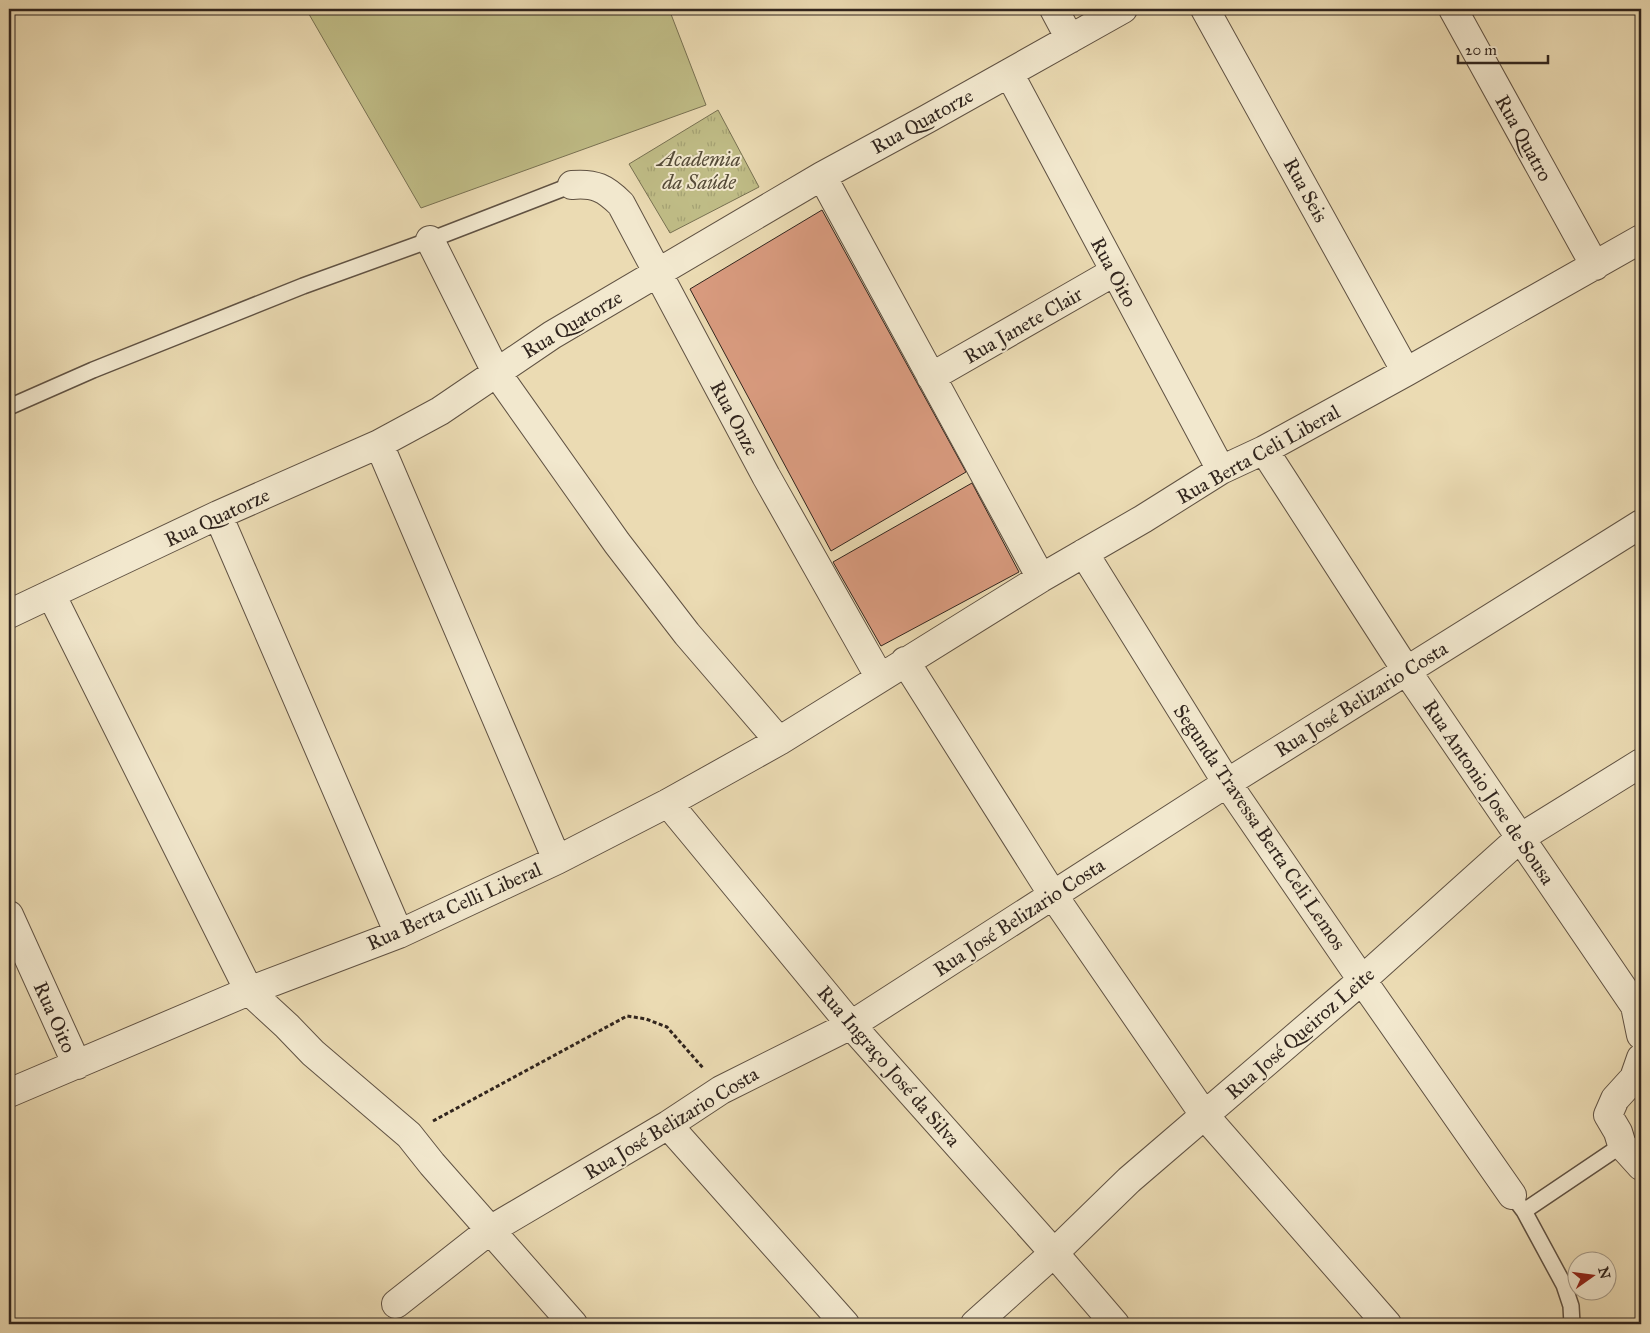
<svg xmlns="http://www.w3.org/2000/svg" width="1650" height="1333" viewBox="0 0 1650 1333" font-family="'IM FELL Great Primer',serif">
<defs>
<pattern id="park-tufts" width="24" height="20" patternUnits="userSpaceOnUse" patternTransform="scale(1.25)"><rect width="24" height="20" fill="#c0bd87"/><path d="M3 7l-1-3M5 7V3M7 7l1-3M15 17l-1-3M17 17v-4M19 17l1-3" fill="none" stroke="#a5a274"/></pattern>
</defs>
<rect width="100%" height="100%" fill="#ebdbb3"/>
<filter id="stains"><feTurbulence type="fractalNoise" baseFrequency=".004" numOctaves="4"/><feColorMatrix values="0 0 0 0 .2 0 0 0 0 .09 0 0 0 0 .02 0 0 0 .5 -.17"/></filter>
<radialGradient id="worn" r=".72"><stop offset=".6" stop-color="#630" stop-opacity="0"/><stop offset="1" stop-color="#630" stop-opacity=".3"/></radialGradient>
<path fill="url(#park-tufts)" stroke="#787152" d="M718,110L759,187L670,233L629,164Z"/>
<path fill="#c0bd87" stroke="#787152" d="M306,9H669L706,105L421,208Z"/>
<path fill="#d99b7f" stroke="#31251e" d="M822,210L966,472L831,551L690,289Z
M972,483L1019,572L881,646L833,562Z"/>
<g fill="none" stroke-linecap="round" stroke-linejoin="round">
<g stroke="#605243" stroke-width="18">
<path id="service" d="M9,407L93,370L303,286L430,240L572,185
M1512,1195L1524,1211L1564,1285L1571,1306L1572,1324
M1524,1211L1622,1145"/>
</g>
<g stroke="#605243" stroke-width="30">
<path id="minor" d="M1054,9L1070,39
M1205,9L1406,372
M1453,9L1595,266
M1009,73L1221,470
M822,176L1041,578
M572,185C595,183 605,188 621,204L766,476L880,678
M430,240L496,372L617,543L687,634L779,741
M931,377L1114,272
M379,444L557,860
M1264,450L1406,670L1635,1006L1641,1035
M218,515L399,934
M1084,553L1227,783L1362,980L1512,1195
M51,594L249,991L287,1026L313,1053L409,1135L432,1164L573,1324
M9,614L218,515L379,444L440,411L552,335L822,176L927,119L1123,9
M905,661L1053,895L1205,1116L1387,1324
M668,803L851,1025L1054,1253L1115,1324
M9,915L77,1065
M1641,1058L1634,1078L1615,1099L1608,1115L1618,1132L1622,1145L1641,1166
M9,1093L249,991L399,934L557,860L668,803L779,741L1041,578L1143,519L1221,470L1264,450L1406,372L1641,239
M668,1125L845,1324
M396,1304L490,1230L668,1125L721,1090L851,1025L1227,783L1641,524
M975,1324L1054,1253L1129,1180L1362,980L1520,838L1641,763"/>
</g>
<path stroke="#31251e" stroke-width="3" stroke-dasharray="4 2.5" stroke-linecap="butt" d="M433,1121L627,1016L646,1019L667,1027L703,1068"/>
<use href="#service" stroke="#f2e8ce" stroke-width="15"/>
<use href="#minor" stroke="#f2e8ce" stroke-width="28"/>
</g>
<g text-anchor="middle" stroke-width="4" stroke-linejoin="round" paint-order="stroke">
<g font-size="20" fill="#31251e" stroke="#f2e8ce">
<text transform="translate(922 121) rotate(-29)" y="7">Rua Quatorze</text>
<text transform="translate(1524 138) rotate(61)" y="7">Rua Quatro</text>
<text transform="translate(1306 190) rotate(61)" y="7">Rua Seis</text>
<text transform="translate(1114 272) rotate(62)" y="7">Rua Oito</text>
<text transform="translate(572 324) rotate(-31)" y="7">Rua Quatorze</text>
<text transform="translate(1023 325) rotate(-30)" y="7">Rua Janete Clair</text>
<text transform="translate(735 418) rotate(62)" y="7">Rua Onze</text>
<text transform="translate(1258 454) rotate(-29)" y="7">Rua Berta Celi Liberal</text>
<text transform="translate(217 517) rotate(-25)" y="7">Rua Quatorze</text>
<text transform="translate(1361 699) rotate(-32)" y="7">Rua José Belizario Costa</text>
<text transform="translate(1489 792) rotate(56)" y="7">Rua Antonio Jose de Sousa</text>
<text transform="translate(1260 827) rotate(56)" y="7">Segunda Travessa Berta Celi Lemos</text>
<text transform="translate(454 906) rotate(-24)" y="7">Rua Berta Celli Liberal</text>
<text transform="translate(1019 917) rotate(-33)" y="7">Rua José Belizario Costa</text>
<text transform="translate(55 1017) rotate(66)" y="7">Rua Oito</text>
<text transform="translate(1300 1033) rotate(-41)" y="7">Rua José Queiroz Leite</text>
<text transform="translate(889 1066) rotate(49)" y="7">Rua Ingraço José da Silva</text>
<text transform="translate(671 1123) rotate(-31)" y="7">Rua José Belizario Costa</text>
</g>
<g font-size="20" font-style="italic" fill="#554b38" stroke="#f2e8ce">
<text x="699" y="166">Academia<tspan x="699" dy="23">da Saúde</tspan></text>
</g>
</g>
<rect width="1650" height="1333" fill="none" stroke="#ebdbb3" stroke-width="30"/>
<rect x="10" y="10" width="1630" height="1313" fill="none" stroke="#31251e" stroke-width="2.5"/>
<rect x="15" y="15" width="1620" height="1303" fill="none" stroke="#31251e"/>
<g transform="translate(1592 1276) rotate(76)"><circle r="24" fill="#f2e8ce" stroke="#a59a88"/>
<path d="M0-4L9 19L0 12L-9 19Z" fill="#8f2418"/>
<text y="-8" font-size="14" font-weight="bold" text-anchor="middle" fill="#31251e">N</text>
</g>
<path d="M1458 55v8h90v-8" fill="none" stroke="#31251e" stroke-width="2.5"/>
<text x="1465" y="55" font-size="15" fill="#31251e" stroke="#f2e8ce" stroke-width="4" paint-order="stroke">20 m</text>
<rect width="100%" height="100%" filter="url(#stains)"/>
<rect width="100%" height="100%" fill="url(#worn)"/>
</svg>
